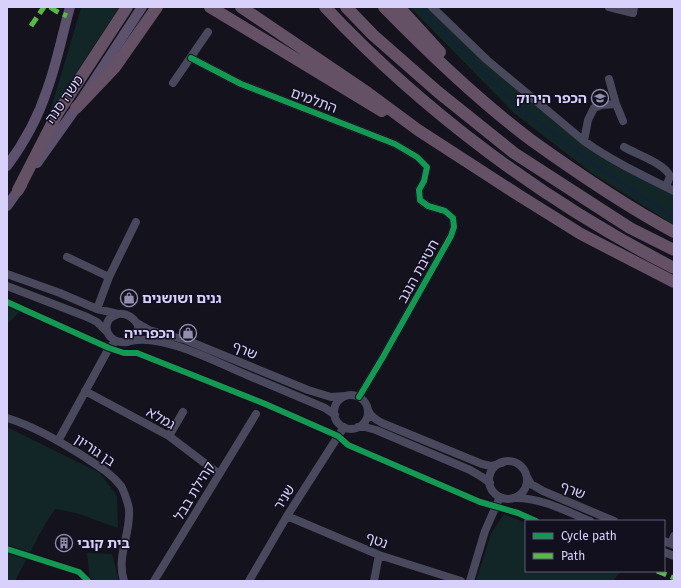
<svg xmlns="http://www.w3.org/2000/svg" width="681" height="588" viewBox="0 0 681 588" font-family="'Fira Sans','Noto Sans Hebrew',sans-serif">
<rect width="100%" height="100%" fill="#14121c"/>
<path fill="#122627" d="M81,7H119L49,115L79,15Z
M410,7H429L590,150L674,194V225L593,174L514,113Z
M7,305L21,311L7,324Z
M7,428L11,429L100,473L117,496L118,528L76,513L55,509L44,526L15,581H7Z
M504,514L526,523V571H621L613,581H476L491,534Z
M87,553L112,554L119,581H90Z"/>
<g fill="none" stroke-linecap="round" stroke-linejoin="round">
<path stroke="#11213e" stroke-width="2" d="M420,7L515,104L594,165L674,217"/>
<path stroke="#4a485c" stroke-width="8" d="M432,7L487,60L584,141C612,161 644,176 674,191
M609,7L633,13L634,7
M191,58L241,84L395,144L417,157L427,167L424,181L419,190L420,200L428,206L445,211L453,218L454,227L451,236L383,357L359,397
M609,79L616,104L623,121
M173,83L208,32
M584,141L588,120L594,108L602,105L616,104
M624,147C636,154 664,163 670,176L666,187
M67,257L109,277
M7,274L60,293L97,309L118,314
M7,286L87,317L97,322L106,331
M97,309L109,277L136,222
M118,314C127,313 133,317 138,325C142,351 102,345 107,324C108,318 113,316 118,314Z
M137,323L149,330L186,340L308,390L331,397L345,396
M131,341C162,333 218,363 247,375C273,386 299,397 325,408L335,415
M85,391L169,436L219,474
M334 412a17 17 0 1 1 34 0a17 17 0 1 1-34 0Z
M368,410C371,417 376,420 382,423L482,464L491,466L502,463
M7,418C33,426 57,440 80,454C95,464 110,472 121,486C124,491 128,503 129,509C131,534 116,556 124,581
M358,427H365L376,430L470,470L482,477L490,483
M169,436L183,412
M58,441L109,348L116,341
M489 480a19 19 0 1 1 38 0a19 19 0 1 1-38 0Z
M527,477L531,484L543,491L614,521
M515,498C542,498 566,511 590,521
M287,516L379,555L461,581
M664,541L674,545
M671,544L674,536
M664,552L674,556
M154,581L256,414
M249,581L287,516L344,427
M374,581L379,555
M470,581L485,531L500,497"/>
<path stroke="#5d526d" stroke-width="10" d="M37,163L76,108L142,7
M7,166C24,143 38,118 47,90C57,63 62,35 70,7
M7,206L22,185"/>
<path stroke="#655166" stroke-width="12" d="M210,7L382,111
M241,7L368,93L418,130L520,196L581,234L674,282
M325,7C425,113 545,202 674,268
M346,7L373,35L438,92L514,153L630,228L674,250
M384,7C429,53 479,101 531,140C577,173 624,205 674,232
M399,7L440,52
M76,108L115,67L157,7
M18,190L57,114L127,7"/>
<path stroke="#58b947" stroke-width="5" stroke-dasharray="10 5" stroke-linecap="butt" d="M50,7L56,11L67,16
M31,26L44,7
M657,571L674,578"/>
<g stroke="#120f1f" stroke-width="8">
<path id="cycleway" d="M191,58L241,84L395,144L417,157L427,167L424,181L419,190L420,200L428,206L445,211L453,218L454,227L451,236L383,357L359,397
M7,302L109,348L124,353H137L263,403L338,436L348,445L480,502L518,513L536,521
M7,549L79,572L88,581"/>
</g>
<use href="#cycleway" stroke="#139951" stroke-width="6"/>
</g>
<defs>
<g id="school-ring" transform="scale(0.9)"><circle r="9.5" fill="#120f1f" stroke="#938ead" stroke-width="1.5"/><path d="M0-5L7-2L0 1L-7-2ZM-4 1L0 2.5L4 1V4Q0 6-4 4Z" fill="#938ead"/></g>
<g id="shop-ring" transform="scale(0.9)"><circle r="9.5" fill="#120f1f" stroke="#938ead" stroke-width="1.5"/><path d="M-5-2.5h2.3a2.7 3.5 0 0 1 5.4 0H5L5.5 6h-11ZM-1.5-2.5h3a1.5 2.3 0 0 0-3 0Z" fill="#938ead"/></g>
<g id="building-ring" transform="scale(0.9)"><circle r="9.5" fill="#120f1f" stroke="#938ead" stroke-width="1.5"/><path d="M-4-6H4V6H1V3H-1V6H-4ZM-2.5-4.3h1.7v1.8h-1.7ZM.8-4.3h1.7v1.8H.8ZM-2.5-1h1.7V.8h-1.7ZM.8-1h1.7V.8H.8Z" fill="#938ead"/></g>
</defs>
<g fill-rule="evenodd">
<use href="#school-ring" x="600" y="98"/>
<use href="#shop-ring" x="129" y="298"/>
<use href="#shop-ring" x="188" y="333"/>
<use href="#building-ring" x="64" y="543"/>
</g>
<g text-anchor="middle" stroke-width="3" stroke-linejoin="round" paint-order="stroke">
<g font-size="14" font-weight="bold" fill="#d8d1fb" stroke="#120f1f" text-anchor="end">
<text x="587" y="103">הכפר הירוק</text>
<text x="142" y="303" text-anchor="start">גנים ושושנים</text>
<text x="175" y="338">הכפרייה</text>
<text x="77" y="548" text-anchor="start">בית קובי</text>
</g>
<g font-size="14" fill="#d8d1fb" stroke="#120f1f">
<text transform="translate(64 99) rotate(-55)" y="5">משה סנה</text>
<text transform="translate(314 100) rotate(20)" y="5">התלמים</text>
<text transform="translate(418 271) rotate(-61)" y="5">חטיבת הנגב</text>
<text transform="translate(245 350) rotate(23)" y="5">שרף</text>
<text transform="translate(161 418) rotate(30)" y="5">גמלא</text>
<text transform="translate(95 450) rotate(34)" y="5">בן גוריון</text>
<text transform="translate(573 490) rotate(22)" y="5">שרף</text>
<text transform="translate(194 491) rotate(-59)" y="5">קהילת בבל</text>
<text transform="translate(284 497) rotate(-58)" y="5">שניר</text>
<text transform="translate(377 540) rotate(21)" y="5">נטף</text>
</g>
</g>
<rect width="681" height="588" fill="none" stroke="#d8d1fb" stroke-width="16"/>
<rect x="525" y="520" width="140" height="52" fill="#120f1f" stroke="#615d77"/>
<rect x="533" y="533" width="20" height="6" fill="#139951" stroke="#615d77"/>
<text x="561" y="540" font-size="12" fill="#d8d1fb">Cycle path</text>
<rect x="533" y="553" width="20" height="6" fill="#58b947" stroke="#615d77"/>
<text x="561" y="560" font-size="12" fill="#d8d1fb">Path</text>
</svg>
